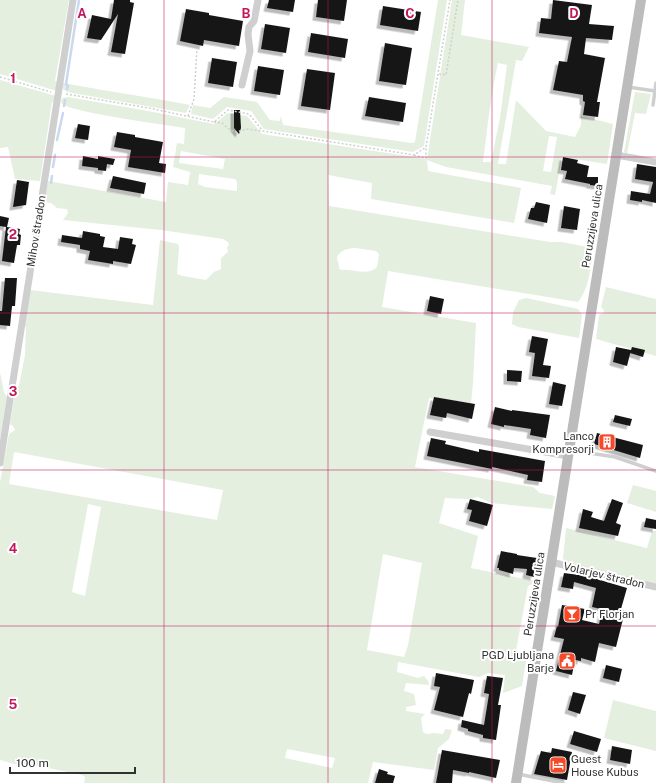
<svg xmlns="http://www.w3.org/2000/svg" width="656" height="783" viewBox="0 0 656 783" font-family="'Public Sans',sans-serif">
<defs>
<filter id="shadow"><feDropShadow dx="-3.5" dy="3.5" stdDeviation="0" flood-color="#0004"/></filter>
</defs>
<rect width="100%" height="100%" fill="#fff"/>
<path fill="#e4efdf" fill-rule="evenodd" d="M0,0H69L55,81L58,82L57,91L0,74Z
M438,0H447L424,146L413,152L264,129L251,111L227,107L213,119L191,114L193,105L210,108L224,97L257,102L270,120L280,121L281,116L283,125L412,143L415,142Z
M452,0H465L461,35L529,47L522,61L516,60L498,164H506L516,100L546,131L575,137L581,125V116L613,124L607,164L562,157L555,195L550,194L552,186L446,167L427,160L428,171L521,188L514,223L371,199L372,183L328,175L329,206L550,242H562L593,248C591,266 589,289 578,302L388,271L382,307L476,323L473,383L471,403L429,398L415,467L533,487L540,493L555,496L552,509L491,503L478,497L468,499L445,498L439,523L478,536L471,568L539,582V585L532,584L528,586L515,656L526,661L522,686L503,693L505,675L488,673L479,677L398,662L397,672L418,678L424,676L428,681L429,685L406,683L404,691L414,694L416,705L406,707V711L425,714L421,718L423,732L427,734L434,733L443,734L445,729L452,730L449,739L438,748L434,770L373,762L368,783H84L85,777L82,775L29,764L18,765L0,760V482L9,434L15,430L13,426L10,424L15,392L19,385L25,355L26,328L25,325L30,290L153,305L160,240L178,244L179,248L177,274L183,276L206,280L214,272L221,269V258L228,252L227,247L229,245L228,242L223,239L161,230L63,220L68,213L67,209L57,208L51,203L44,202L48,181L166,202L168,182L188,185L190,172L173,167L177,143L184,144L185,128C167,125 68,112 61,103L62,98L68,97L148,111L214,124L228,113L247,116L262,134L427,159ZM498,63L507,65L500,118L491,162H483L489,114L495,77ZM549,136L557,137L551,172L543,171ZM181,151L225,159L223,169L179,163ZM199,174L235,179L237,182V191L205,187L198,184ZM355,248L376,251L379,254L377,267C367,277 353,268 341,270L339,268C339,265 338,262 337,259C337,251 349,248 355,248ZM14,452L223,490L217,520L9,484ZM88,504L101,507L85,596L72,592ZM383,554L422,563L408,645L404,657L367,650ZM287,749L335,758L332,768L285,758Z
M0,80L56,96L55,102H52L40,181L15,179L8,147L0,148Z
M63,83C106,91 148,97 190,105L186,113L67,92L63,89Z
M635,92L651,94L646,114L635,113L627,154L624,152Z
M606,287L656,299V356L596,339L599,315L604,313V310L601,307Z
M526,298L578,309L582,315L579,338L518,327L512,324L513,312L519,300Z
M0,372L4,392L7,397L0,440Z
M633,485L656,491V512L627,503Z
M566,528L647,548L652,531H656V585L566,563L563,559Z
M613,700L656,711V751L604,738Z"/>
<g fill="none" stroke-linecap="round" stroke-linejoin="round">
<path stroke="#cbd9f0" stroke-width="2.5" d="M67,89L68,86L66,84L79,0
M64,106L65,100
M57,140L63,113
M53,167L55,155
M51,183L52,176"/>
</g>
<path fill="#191919" filter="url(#shadow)" d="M114,0H130V2L134,3L125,54L111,52L118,14L101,40L87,38L92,15L111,19Z
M269,0H295L293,12L267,8Z
M318,0H347L344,21L316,17Z
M553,0L592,5L589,24L614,26L612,40L586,38L584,54L605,58L597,102H600L598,117L583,115L585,102L583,101V95L553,90L559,61L567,62L572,37L539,33L541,18L551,19Z
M383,6L421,12L418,31L380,25Z
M186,9L209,13V15L243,21L239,46L204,40L203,46L180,41Z
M265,24L290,28L286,53L261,49Z
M311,33L348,39L345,58L308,52Z
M385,43L412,48L406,85L379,81Z
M212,58L237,62L233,87L208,83Z
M258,66L284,70L280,95L254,91Z
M307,69L335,73L330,110L301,106Z
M369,97L406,103L403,122L365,116Z
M234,110H240L241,128L239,134L234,128Z
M78,124L90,126L88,140L75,138Z
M117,132L135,135V137L163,142L159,163L166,164L165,173L128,167L131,150L114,147Z
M83,156L98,159V156L115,159L113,165L107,164L106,171L98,170V168L82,166Z
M563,157L578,160L577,163L589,166L587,177H598V186L590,185V184L565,179L567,171L561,170Z
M637,164L656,167V203L642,200V202L630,200L631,191L650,194L653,182L635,179Z
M113,176L146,183L144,194L110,188Z
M17,180L29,182L26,205L13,207Z
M536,202L550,205L547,223L528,219L531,208H534Z
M564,206L580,209L577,230L561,228Z
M0,216L9,218L7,227L20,229L19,234L21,235L20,245H17L14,263L2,261L6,227L0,226Z
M83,231L100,234V236L105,237L103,247L118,249L120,237L133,239L132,244L136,245L131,264L113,261V264L88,260L90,251L80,249V245L61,242L62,235L82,238Z
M5,278H17L15,306H12L10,326L0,325V311H2Z
M430,296L444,299L441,314L427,311Z
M532,336L548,339L543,365L551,366L549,378L532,376L535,353L529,352Z
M616,347L631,350L627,366L613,362Z
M632,347L645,350L643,357L630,353Z
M507,370L522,371L521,382L507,381Z
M553,382L566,385L562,406L549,404Z
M434,397L475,404L472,419L447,413L446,418L430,415Z
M495,407L512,411V410L550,415L546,438L530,435L531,429L504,425V427L491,424Z
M615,415L632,419L630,426L613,422Z
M597,433L643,445L640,458L594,444Z
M431,438L446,441L445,444L479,452V449L545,461L542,482L527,480L528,475L492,467V469L427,456Z
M470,499L493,505L487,526L469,521L472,510L467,509Z
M612,499L623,503L616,523L621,525L618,536L579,528L583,509L593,512L591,517L604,521Z
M646,518L656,520V529L644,527Z
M501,551L517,554V555L537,558L534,577L526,575L527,569L514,568L513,574L499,570V568H497Z
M564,573L579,575L580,574L627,588L621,609L625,611L616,647L599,643L595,662L581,658V661L575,660L572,675L556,671L564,639L554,637L557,626L558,627L562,605L585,609L582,620L599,624L602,611H601V609L592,607L596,588L574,582L573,589L561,587Z
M606,665L622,669L619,682L603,678Z
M436,673L474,680L471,694L469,693L463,717L434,710L440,687L434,686Z
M487,676L503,678L498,705H501L496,740L483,738V735L468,731V729L461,727L462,720L484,725L489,694L484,693Z
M573,692L586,695L580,714L568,710Z
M574,731L601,739L597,752L570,744Z
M612,746L632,750L630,764L610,760Z
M552,748L572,752L567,780L534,774L541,751L551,753Z
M442,750L500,760L496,778L469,772V773L453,770L452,783H436Z
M379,769L388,772L387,774L395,776L393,783H375Z"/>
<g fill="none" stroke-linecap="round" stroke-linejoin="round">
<path stroke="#cfcfcf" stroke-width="1.5" stroke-dasharray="2 2" stroke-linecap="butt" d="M439,74L446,75L458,0
M0,77L51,92
M66,94L149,108L214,122L228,110L249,114L263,131L414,155L426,147L450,0
M188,116L194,99L197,48
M214,122L222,123L230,130L236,132L248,129L262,131
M414,155L416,156L426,158V147"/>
<path stroke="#cfcfcf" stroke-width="3.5" d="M628,87L655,91
M653,105L656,83
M570,450L615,457L656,471
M518,774L563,783"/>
<path stroke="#cfcfcf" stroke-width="7" d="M242,85L250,51L248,34L249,27L254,21L258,0
M616,155L656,162
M430,432L568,456
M0,463L73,0
M551,562L656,587"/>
<path stroke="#bcbcbc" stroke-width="10" d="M516,783L641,0"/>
</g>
<path fill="none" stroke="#c2185b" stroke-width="1" stroke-opacity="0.55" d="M164,0V783M328,0V783M492,0V783M0,157H656M0,313H656M0,470H656M0,626H656"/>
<defs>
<g id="building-square" transform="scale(0.9)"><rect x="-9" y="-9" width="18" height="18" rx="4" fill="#f64927" stroke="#fff"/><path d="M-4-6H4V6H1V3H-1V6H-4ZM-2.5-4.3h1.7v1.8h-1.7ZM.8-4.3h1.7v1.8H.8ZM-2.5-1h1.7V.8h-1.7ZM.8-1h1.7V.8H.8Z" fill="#fff"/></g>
<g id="bar-square" transform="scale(0.9)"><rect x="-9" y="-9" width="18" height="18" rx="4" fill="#f64927" stroke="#fff"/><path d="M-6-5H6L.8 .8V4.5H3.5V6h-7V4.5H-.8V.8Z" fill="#fff"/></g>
<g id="civic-square" transform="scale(0.9)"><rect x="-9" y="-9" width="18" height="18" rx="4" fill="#f64927" stroke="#fff"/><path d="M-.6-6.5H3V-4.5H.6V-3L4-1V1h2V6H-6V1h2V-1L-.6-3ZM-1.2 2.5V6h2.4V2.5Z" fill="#fff"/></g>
<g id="hotel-square" transform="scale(0.9)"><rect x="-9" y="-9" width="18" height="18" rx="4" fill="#f64927" stroke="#fff"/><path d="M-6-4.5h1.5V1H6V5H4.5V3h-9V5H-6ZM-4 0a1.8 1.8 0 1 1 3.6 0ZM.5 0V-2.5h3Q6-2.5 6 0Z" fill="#fff"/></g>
</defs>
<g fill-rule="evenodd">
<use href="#building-square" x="607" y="442"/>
<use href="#bar-square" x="572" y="614"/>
<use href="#civic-square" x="567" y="661"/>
<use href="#hotel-square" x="558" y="765"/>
</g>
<g text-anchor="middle" stroke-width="4" stroke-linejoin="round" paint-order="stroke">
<g font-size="11" fill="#323232" stroke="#fff">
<text transform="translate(592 226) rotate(-81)" y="4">Peruzzijeva ulica</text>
<text transform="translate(36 231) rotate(-81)" y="4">Mihov štradon</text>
<text transform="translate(604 575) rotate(13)" y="4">Volarjev štradon</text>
<text transform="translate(534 594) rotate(-81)" y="4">Peruzzijeva ulica</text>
</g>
<g font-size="11" fill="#323232" stroke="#fff" text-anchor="end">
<text x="594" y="440">Lanco<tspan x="594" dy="13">Kompresorji</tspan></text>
<text x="585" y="618" text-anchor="start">Pr Florjan</text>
<text x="554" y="659">PGD Ljubljana<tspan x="554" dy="13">Barje</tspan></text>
<text x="571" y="763" text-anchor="start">Guest<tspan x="571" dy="13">House Kubus</tspan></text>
</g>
</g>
<g font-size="13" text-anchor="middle" font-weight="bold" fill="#c2185b" stroke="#fff" stroke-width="4" stroke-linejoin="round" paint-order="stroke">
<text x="82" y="18">A</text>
<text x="246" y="18">B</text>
<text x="410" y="18">C</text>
<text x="574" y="18">D</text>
<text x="13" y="83">1</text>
<text x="13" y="239">2</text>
<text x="13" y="396">3</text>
<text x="13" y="553">4</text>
<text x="13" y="709">5</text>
</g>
<path d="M10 767v6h125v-6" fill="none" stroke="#323232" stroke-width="2"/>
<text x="16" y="767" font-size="12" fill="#323232" stroke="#ffffff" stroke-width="3" paint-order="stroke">100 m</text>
</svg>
